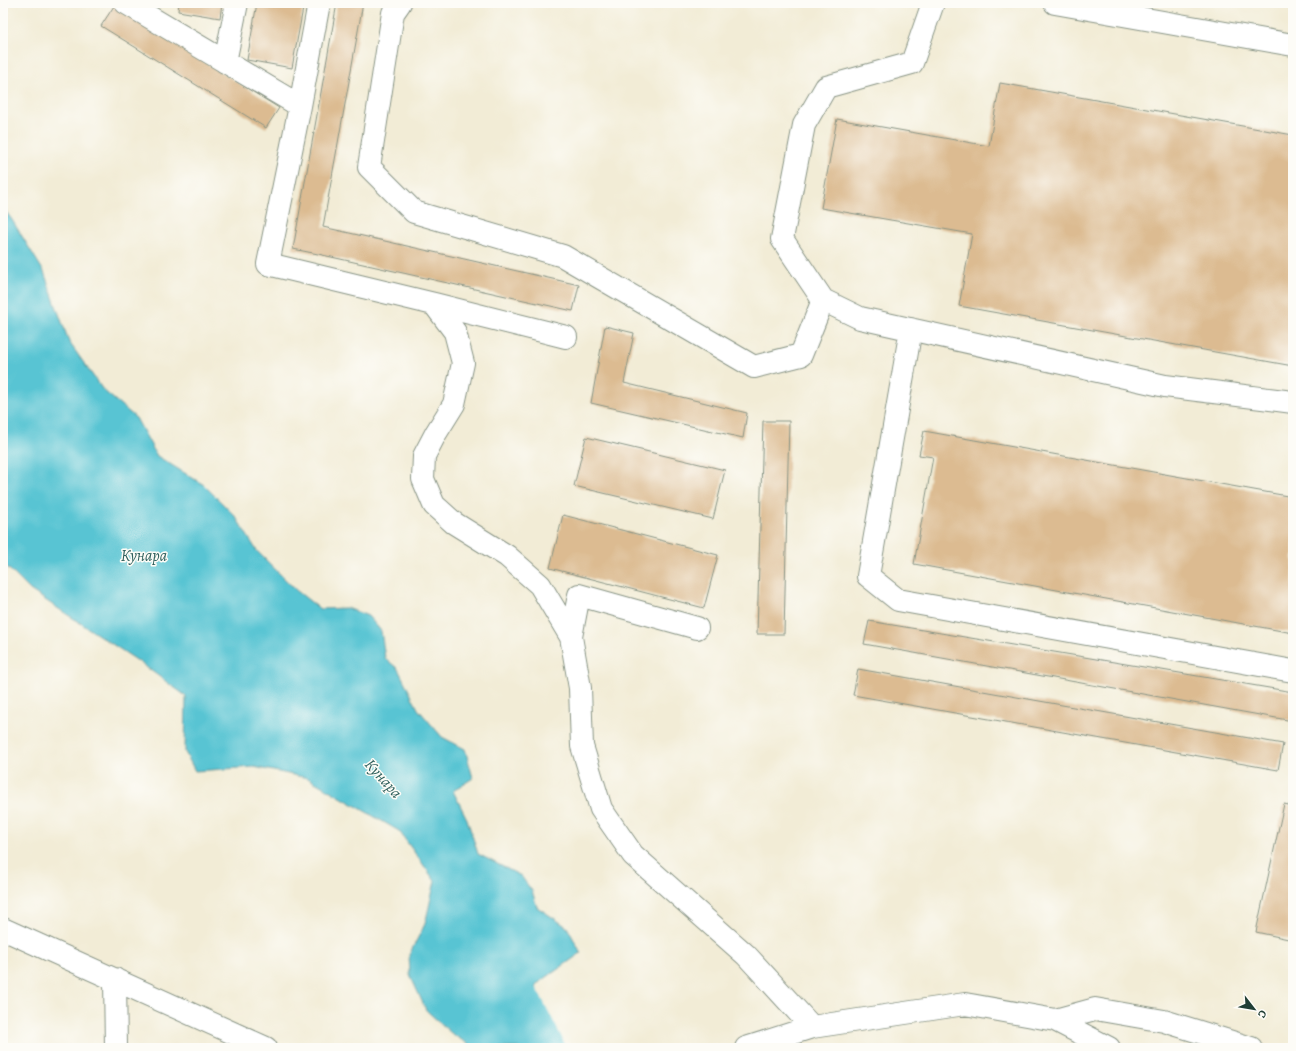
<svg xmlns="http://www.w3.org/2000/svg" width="1296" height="1051" viewBox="0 0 1296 1051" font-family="Alegreya,serif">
<rect width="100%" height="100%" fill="#fdfcf7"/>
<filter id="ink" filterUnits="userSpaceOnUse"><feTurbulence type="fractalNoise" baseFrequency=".025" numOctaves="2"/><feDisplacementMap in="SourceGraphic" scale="8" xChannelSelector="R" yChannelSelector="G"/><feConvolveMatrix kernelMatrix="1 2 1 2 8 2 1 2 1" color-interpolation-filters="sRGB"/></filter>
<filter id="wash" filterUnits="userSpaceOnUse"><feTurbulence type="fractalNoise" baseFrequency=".012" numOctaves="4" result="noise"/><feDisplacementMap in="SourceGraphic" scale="16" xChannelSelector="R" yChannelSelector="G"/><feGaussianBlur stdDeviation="0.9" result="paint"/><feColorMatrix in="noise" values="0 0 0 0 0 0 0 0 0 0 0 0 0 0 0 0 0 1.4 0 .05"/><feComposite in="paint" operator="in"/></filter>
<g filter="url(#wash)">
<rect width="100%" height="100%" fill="#f2ecd6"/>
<path fill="#59c4d3" stroke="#3c8084" d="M3,208L12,220L44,272L69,342L103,390L136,418L157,456L204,485L235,516L257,551L297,591L320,609L347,608L368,616L381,631L385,658L398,669L418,709L442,737L465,749L473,778L453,791L467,819L478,854L521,876L532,891L537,907L567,927L581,953L537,984L534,1008L541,1034L533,1048H474L451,1033L426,1010L410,975L409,955L425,924L435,881L399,831L308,778L254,767L195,771L185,752L186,696L135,659L30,590L3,563Z"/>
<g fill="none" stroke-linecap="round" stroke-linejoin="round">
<path stroke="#59c4d3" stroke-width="43" d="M511,985L543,1048"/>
</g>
<g id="blocks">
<path fill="#dcbb91" d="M179,3H222L220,18L178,11Z
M257,3H304L292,68L247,60Z
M337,3H363L323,227L579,285L573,311L318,254L293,249Z
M114,6L279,108L266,128L101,26Z
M1000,83L1293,135V366L959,306L972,234L821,208L837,119L989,146Z
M605,326L634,333L624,383L747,413L743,438L591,403Z
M763,421H789L784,634H757Z
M924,431L1293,497V633L914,564L933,457L919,455Z
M586,437L725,470L713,519L574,486Z
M563,515L718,555L704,608L550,568Z
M869,621L1293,692V721L864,644Z
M858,669L1283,744L1278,770L853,695Z
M1284,804L1293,806V940L1256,932Z"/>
</g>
</g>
<g filter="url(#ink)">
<use href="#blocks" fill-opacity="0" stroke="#889485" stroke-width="1"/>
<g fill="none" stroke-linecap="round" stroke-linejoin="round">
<g stroke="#889485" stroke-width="24">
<path id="minor" d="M126,3L300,106L268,264L434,304L455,332L463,363L454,404L436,433L424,456L423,479L434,505L454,523L507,556L540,585L571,637L580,688L582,746L601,809L633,855L746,955L812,1027
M400,3L393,13L369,167L414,212L563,256L754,367L801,355L823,300
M933,3L912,63L826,87L804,125L782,239L823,300L860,318L1165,386L1293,402
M1055,3L1293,45
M225,62L237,3
M300,106L319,3
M434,304L566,337
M911,329L868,576L898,600L1293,671
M571,637L579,595L697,628
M3,929L266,1048
M115,979L116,1048
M1055,1020L1095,1009L1164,1021L1251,1048
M746,1048L812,1027L965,1004L1055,1020L1109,1048"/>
</g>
<use href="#minor" stroke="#fff" stroke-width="22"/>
</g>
</g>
<g text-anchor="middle" stroke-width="3" stroke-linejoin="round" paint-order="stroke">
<g font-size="16" font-style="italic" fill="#2e5f5c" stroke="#fdfcf7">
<text x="144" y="561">Кунара</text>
<text transform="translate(384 778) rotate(48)" y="6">Кунара</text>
</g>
</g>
<rect width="1296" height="1051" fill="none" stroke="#fdfcf7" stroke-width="16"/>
<g transform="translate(1254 1009) rotate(121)" stroke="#fdfcf7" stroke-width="3" paint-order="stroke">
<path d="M0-3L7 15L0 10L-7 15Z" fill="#1f3d34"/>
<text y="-6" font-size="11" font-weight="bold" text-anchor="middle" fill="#1f3d34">С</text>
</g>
</svg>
